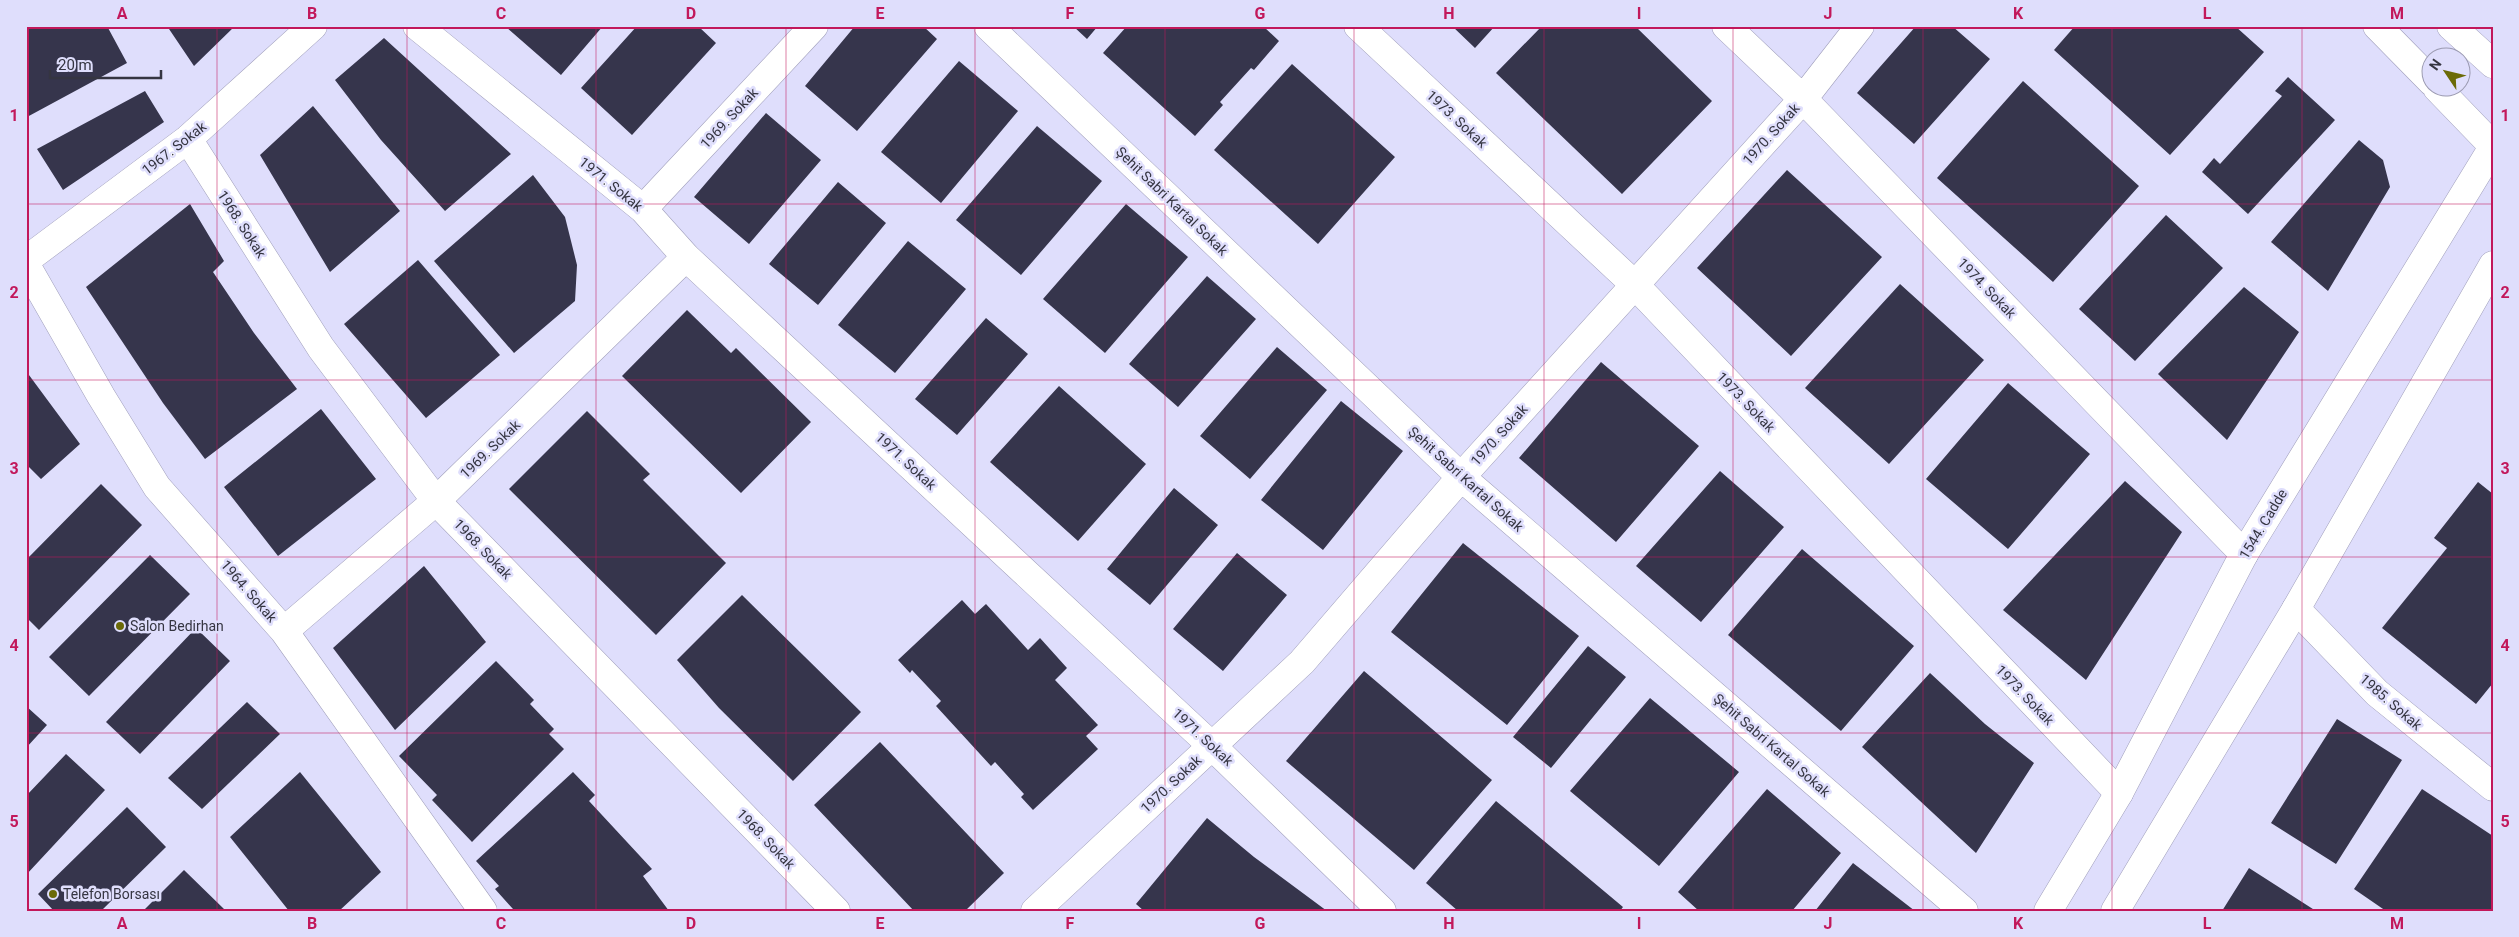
<svg xmlns="http://www.w3.org/2000/svg" width="2519" height="937" viewBox="0 0 2519 937" font-family="Roboto,sans-serif">
<rect width="100%" height="100%" fill="#dfdefc"/>
<path fill="#36354c" d="M26,26H107L127,63L27,117Z
M167,26H235L194,66Z
M505,26H603L561,75Z
M637,26H698L716,43L632,135L581,88Z
M855,26H923L937,39L857,131L805,86Z
M1073,26H1098L1087,39Z
M1127,26H1263L1279,41L1254,70L1251,68L1220,102L1223,105L1195,136L1103,53Z
M1452,26H1495L1475,48Z
M1542,26H1635L1712,101L1622,194L1496,73Z
M1916,26H1952L1990,59L1914,144L1857,93Z
M2075,26H2235L2264,52L2170,155L2054,50Z
M384,38L511,154L445,211L381,140L335,80Z
M959,61L1018,111L941,203L881,152Z
M1292,64L1395,157L1318,244L1214,150Z
M2288,77L2335,120L2248,214L2202,172L2214,158L2220,164L2282,96L2275,91Z
M2023,81L2139,186L2053,282L1937,178Z
M145,91L164,122L63,190L37,149Z
M313,106L400,211L330,272L260,155Z
M766,113L821,160L749,244L694,197Z
M1037,126L1102,181L1021,275L956,220Z
M2359,140L2383,160L2390,187L2328,291L2271,242Z
M1787,170L1882,257L1791,356L1697,268Z
M533,175L565,217L577,265L575,301L514,353L434,261Z
M838,182L886,223L818,305L769,264Z
M190,204L224,261L213,272L254,333L297,389L205,459L163,403L86,287Z
M1126,204L1188,257L1105,353L1043,299Z
M2166,215L2223,268L2135,361L2079,309Z
M908,241L966,289L895,373L838,325Z
M418,260L500,355L426,418L344,324Z
M1207,276L1256,319L1178,407L1129,364Z
M1900,284L1984,360L1889,464L1805,388Z
M2244,287L2299,332L2227,440L2158,374Z
M687,310L731,353L736,348L811,422L741,493L622,376Z
M986,318L1028,354L957,435L915,399Z
M1277,347L1327,390L1250,479L1200,436Z
M1601,362L1699,446L1616,542L1519,458Z
M26,371L80,444L41,479L26,464Z
M2008,383L2090,454L2008,549L1926,479Z
M1059,386L1146,464L1078,541L990,462Z
M1341,401L1403,451L1323,550L1261,500Z
M321,409L376,479L278,556L224,487Z
M587,411L650,474L643,480L726,563L656,635L509,489Z
M1720,471L1784,527L1701,622L1636,566Z
M2125,481L2182,532L2086,680L2003,610Z
M2478,482L2493,494V683L2476,704L2382,628L2447,548L2434,538Z
M101,484L142,525L39,630L26,617V560Z
M1174,488L1218,525L1150,605L1107,569Z
M1463,543L1579,636L1507,725L1391,632Z
M1802,549L1914,646L1841,731L1728,635Z
M1237,553L1287,595L1223,671L1173,629Z
M150,555L190,594L89,696L49,657Z
M424,566L486,642L395,730L333,648Z
M742,595L861,712L793,781L719,708L677,660Z
M962,600L975,614L986,604L1028,650L1040,638L1067,668L1055,680L1098,725L1086,736L1098,749L1033,810L1021,797L1024,794L995,762L991,766L936,706L941,701L912,670L910,673L898,660Z
M196,628L230,661L140,754L106,722Z
M1588,646L1626,677L1551,768L1513,737Z
M496,661L534,700L530,704L554,729L549,734L564,749L472,842L432,800L437,795L399,756Z
M1364,671L1492,780L1414,870L1286,761Z
M1930,673L1985,724L2034,763L1976,853L1862,747Z
M1650,698L1739,772L1659,866L1570,791Z
M247,702L280,734L202,809L168,778Z
M26,706L47,725L26,748Z
M2337,719L2402,760L2336,864L2271,823Z
M880,742L1004,873L965,911H914L814,805Z
M66,754L105,790L26,875V796Z
M300,772L381,872L339,911H289L230,837Z
M573,772L595,795L589,801L652,869L643,876L669,911H511L513,909L495,889L499,886L476,861Z
M1767,789L1841,853L1792,911H1699L1678,892Z
M2422,789L2493,836V911H2386L2354,889Z
M1496,801L1623,907L1620,911H1458L1426,883Z
M127,807L166,847L101,911H54L38,894Z
M1207,818L1254,857L1327,911H1144L1136,904Z
M1853,863L1915,911H1815Z
M2249,868L2316,911H2222Z
M184,870L224,909L222,911H143Z"/>
<g fill="none" stroke-linecap="round" stroke-linejoin="round">
<g stroke="#a09fbb" stroke-width="29">
<path id="street" d="M417,26L643,209L686,257L1212,746L1382,911
M988,26L1461,477L1964,911
M1358,26L1635,285L2119,793
M1726,26L1803,99L2244,554
M188,139L321,348L436,501L836,911
M643,209L814,26
M26,260L188,139L313,26
M26,265L101,396L157,487L284,631L483,911
M2296,609L2377,693L2493,787
M284,631L436,501L686,257
M1035,911L1302,662L1461,477L1803,99L1860,26"/>
</g>
<g stroke="#a09fbb" stroke-width="29">
<path id="secondary" d="M2377,26L2432,82
M2451,26L2493,64
M2437,88L2493,146
M2048,911L2119,793L2244,554L2493,147
M2115,911L2296,609L2493,265"/>
</g>
<use href="#street" stroke="#fff" stroke-width="28"/>
<use href="#secondary" stroke="#fff" stroke-width="28"/>
</g>
<path fill="none" stroke="#c2185b" stroke-width="1" stroke-opacity="0.55" d="M217,26V911M407,26V911M596,26V911M786,26V911M975,26V911M1165,26V911M1354,26V911M1544,26V911M1733,26V911M1923,26V911M2112,26V911M2302,26V911M26,204H2493M26,380H2493M26,557H2493M26,733H2493"/>
<g fill="#6b6a07" stroke="#dfdefc" stroke-width="2">
<circle cx="120" cy="626" r="5"/>
<circle cx="53" cy="894" r="5"/>
</g>
<g text-anchor="middle" stroke-width="5" stroke-linejoin="round" paint-order="stroke">
<g font-size="14" fill="#353541" stroke="#dfdefc">
<text transform="translate(729 118) rotate(-47)" y="5">1969. Sokak</text>
<text transform="translate(1457 119) rotate(43)" y="5">1973. Sokak</text>
<text transform="translate(1771 134) rotate(-48)" y="5">1970. Sokak</text>
<text transform="translate(174 148) rotate(-38)" y="5">1967. Sokak</text>
<text transform="translate(611 184) rotate(39)" y="5">1971. Sokak</text>
<text transform="translate(1172 201) rotate(44)" y="5">Şehit Sabri Kartal Sokak</text>
<text transform="translate(242 224) rotate(57)" y="5">1968. Sokak</text>
<text transform="translate(1987 288) rotate(46)" y="5">1974. Sokak</text>
<text transform="translate(1746 402) rotate(46)" y="5">1973. Sokak</text>
<text transform="translate(1499 435) rotate(-48)" y="5">1970. Sokak</text>
<text transform="translate(490 449) rotate(-44)" y="5">1969. Sokak</text>
<text transform="translate(906 461) rotate(43)" y="5">1971. Sokak</text>
<text transform="translate(1466 479) rotate(42)" y="5">Şehit Sabri Kartal Sokak</text>
<text transform="translate(2263 524) rotate(-59)" y="5">1544. Cadde</text>
<text transform="translate(483 549) rotate(46)" y="5">1968. Sokak</text>
<text transform="translate(249 591) rotate(49)" y="5">1964. Sokak</text>
<text transform="translate(2025 695) rotate(46)" y="5">1973. Sokak</text>
<text transform="translate(2391 702) rotate(41)" y="5">1985. Sokak</text>
<text transform="translate(1203 737) rotate(43)" y="5">1971. Sokak</text>
<text transform="translate(1772 745) rotate(41)" y="5">Şehit Sabri Kartal Sokak</text>
<text transform="translate(1171 784) rotate(-43)" y="5">1970. Sokak</text>
<text transform="translate(766 839) rotate(46)" y="5">1968. Sokak</text>
</g>
<g font-size="14" fill="#353541" stroke="#dfdefc" text-anchor="start">
<text x="130" y="631">Salon Bedirhan</text>
<text x="63" y="899">Telefon Borsası</text>
</g>
</g>
<rect width="2519" height="937" fill="none" stroke="#dfdefc" stroke-width="55"/>
<g transform="translate(2446 72) rotate(305)"><circle r="24" fill="#dfdefc" stroke="#9b9ab1"/>
<path d="M0-4L9 19L0 12L-9 19Z" fill="#6b6a07"/>
<text y="-8" font-size="14" font-weight="bold" text-anchor="middle" fill="#353541">N</text>
</g>
<path d="M50 70v8h111v-8" fill="none" stroke="#353541" stroke-width="2.5"/>
<text x="58" y="70" font-size="15" fill="#353541" stroke="#dfdefc" stroke-width="4" paint-order="stroke">20 m</text>
<rect x="28" y="28" width="2464" height="882" fill="none" stroke="#c2185b" stroke-width="2"/>
<g font-size="16" text-anchor="middle" font-weight="bold" fill="#c2185b">
<text x="122" y="19">A</text>
<text x="312" y="19">B</text>
<text x="501" y="19">C</text>
<text x="691" y="19">D</text>
<text x="880" y="19">E</text>
<text x="1070" y="19">F</text>
<text x="1260" y="19">G</text>
<text x="1449" y="19">H</text>
<text x="1639" y="19">I</text>
<text x="1828" y="19">J</text>
<text x="2018" y="19">K</text>
<text x="2207" y="19">L</text>
<text x="2397" y="19">M</text>
<text x="14" y="121">1</text>
<text x="2505" y="121">1</text>
<text x="14" y="298">2</text>
<text x="2505" y="298">2</text>
<text x="14" y="474">3</text>
<text x="2505" y="474">3</text>
<text x="14" y="651">4</text>
<text x="2505" y="651">4</text>
<text x="14" y="827">5</text>
<text x="2505" y="827">5</text>
<text x="122" y="929">A</text>
<text x="312" y="929">B</text>
<text x="501" y="929">C</text>
<text x="691" y="929">D</text>
<text x="880" y="929">E</text>
<text x="1070" y="929">F</text>
<text x="1260" y="929">G</text>
<text x="1449" y="929">H</text>
<text x="1639" y="929">I</text>
<text x="1828" y="929">J</text>
<text x="2018" y="929">K</text>
<text x="2207" y="929">L</text>
<text x="2397" y="929">M</text>
</g>
</svg>
